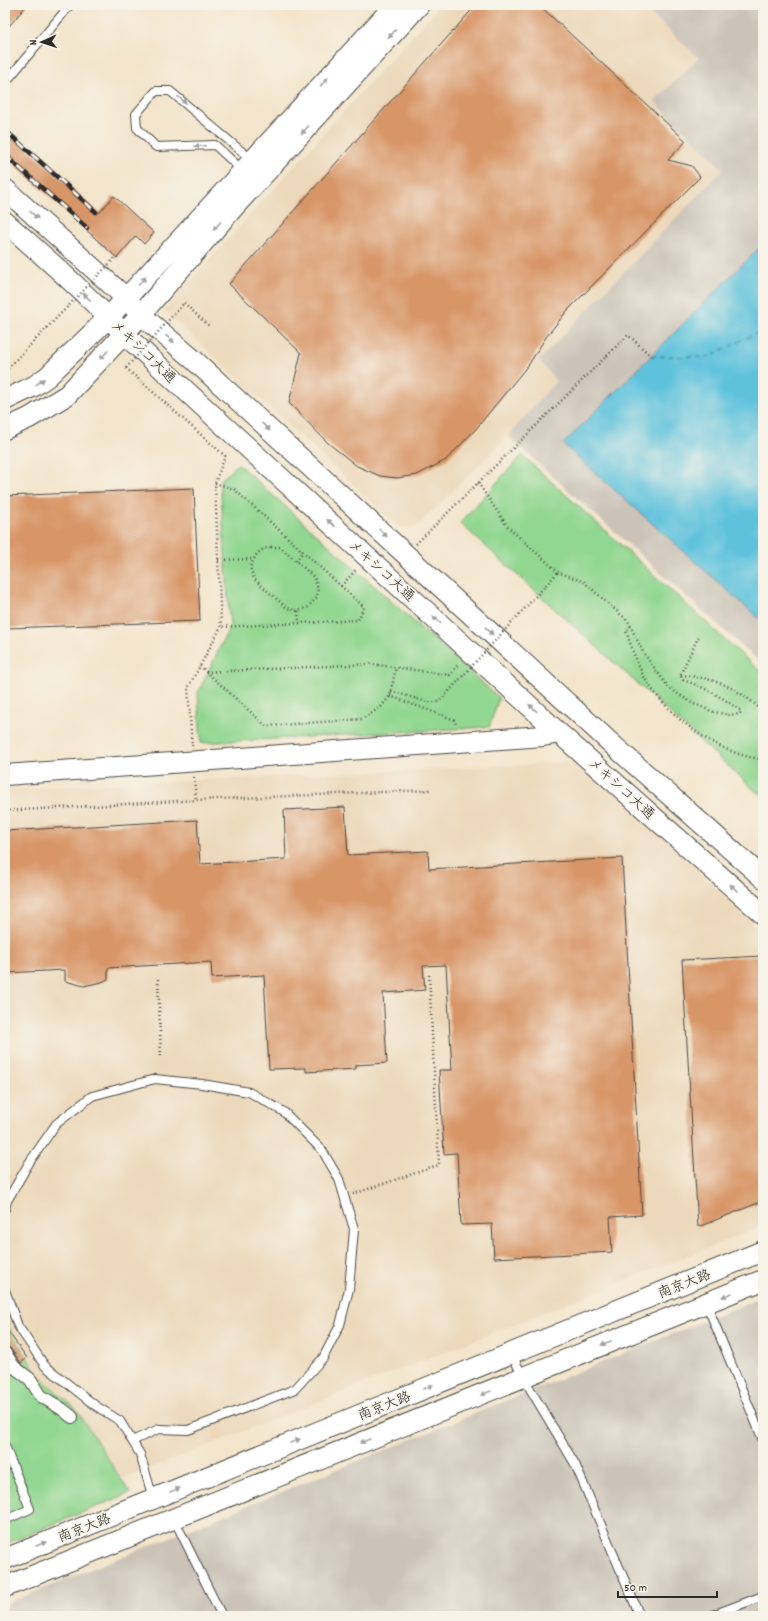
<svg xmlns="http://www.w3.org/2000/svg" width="768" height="1621" viewBox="0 0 768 1621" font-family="Dekko,'Klee One',sans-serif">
<rect width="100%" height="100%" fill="#f7f3e8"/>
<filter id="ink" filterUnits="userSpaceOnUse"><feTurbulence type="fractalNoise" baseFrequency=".025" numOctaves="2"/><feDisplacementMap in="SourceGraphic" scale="8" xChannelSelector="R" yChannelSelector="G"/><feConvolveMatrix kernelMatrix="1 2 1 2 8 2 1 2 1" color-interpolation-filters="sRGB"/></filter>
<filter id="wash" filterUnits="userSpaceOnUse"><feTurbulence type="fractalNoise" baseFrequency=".012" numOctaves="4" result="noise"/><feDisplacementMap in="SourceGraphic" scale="16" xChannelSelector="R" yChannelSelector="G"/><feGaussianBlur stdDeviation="0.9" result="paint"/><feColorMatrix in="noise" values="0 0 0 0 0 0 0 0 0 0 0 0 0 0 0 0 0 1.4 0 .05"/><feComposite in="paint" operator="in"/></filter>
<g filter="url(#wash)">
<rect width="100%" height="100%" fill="#f3e5cc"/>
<path fill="#ecd8ba" d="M440,5H641L699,58L654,101L723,169L539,360L556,381L508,436L416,527L400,528L164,310Z
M584,762L763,932V1226L123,1479L76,1409L39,1376L11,1332L5,1313V789Z"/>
<path fill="#cbc3b8" d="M641,5H763V250L563,444L763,622V665L508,436L556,381L539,360L723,169L654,101L699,58Z
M763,1297V1616H5V1604Z"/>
<path fill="#92d791" stroke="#5e815e" d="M522,455L763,674V791L759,794L460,523Z
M238,464L499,698L489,727L201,743L198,693L230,626L220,481Z
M5,1313L11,1332L39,1376L76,1409L130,1493L5,1544Z"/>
<path fill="#5fc2dd" stroke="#457684" d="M763,244V622L563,444Z"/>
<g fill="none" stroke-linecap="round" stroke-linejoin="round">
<path stroke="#3b5860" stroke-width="1" stroke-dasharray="5 4" stroke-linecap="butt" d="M651,356L708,357L763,330"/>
</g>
<g id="blocks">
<path fill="#d89667" d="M5,5H27L5,31Z
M476,5H539L686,141L668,160L692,166L700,177L567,311L546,337L529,364L475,430L446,460L417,475L397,478L380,476L357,466L328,443L289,403L301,353L229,284Z
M15,137L99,213L114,196L154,233L144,244L136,236L117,258L5,156V148Z
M194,488L200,621L8,628L5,553V496Z
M345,807L348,855L428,851L429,869L622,858L642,1215L610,1217L612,1252L494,1258L492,1224L461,1225L457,1153L444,1154L439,1070H452L446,965L423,966L425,990L383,993L387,1063L356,1065V1069L306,1072V1068L269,1069L264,975L212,978L211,962L108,968V979L102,982L84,986L65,981V970L5,973V831L197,820L200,864L286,859L284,810Z
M763,956V1201L698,1227L682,960Z
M5,1327L27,1358L21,1363L11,1349L5,1346Z"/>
</g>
</g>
<g filter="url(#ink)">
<use href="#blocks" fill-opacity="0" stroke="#494743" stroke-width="1"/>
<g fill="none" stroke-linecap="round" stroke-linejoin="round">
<g stroke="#494743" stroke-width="10">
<path id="service" d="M5,83L70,5
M243,171L215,145L156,147L137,128L136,114L156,91H170L252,160
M5,1209L7,1201L29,1163L56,1124L92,1096L155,1079L202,1084L249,1092L284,1112L322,1150L339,1179L354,1229L349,1289L340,1325L323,1358L295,1389L188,1430L159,1429L132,1441
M5,1290L18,1326L45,1366L96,1406L120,1421L140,1454L153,1498
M706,1303L763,1440
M511,1353L523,1377L575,1464L640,1616
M5,1446L30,1509L5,1520
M174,1519L222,1616
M710,1616L763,1596"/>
</g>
<g stroke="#494743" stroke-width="14">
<path id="pedestrian" d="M5,1353L14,1367L30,1379L41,1396L62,1409L72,1417"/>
</g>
<g stroke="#494743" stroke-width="22">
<path id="tertiary" d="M5,189L126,298L140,314L195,361L613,745L763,878
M5,222C46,258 87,294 124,334L559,733L763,914
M5,400L34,386L47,377L109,317L395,5
M5,429L29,418L67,395L124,334L234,207L419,5
M5,775L543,736L559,733
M5,1559L763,1251
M5,1587L763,1280"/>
</g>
<path stroke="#494743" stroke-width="2.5" stroke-dasharray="1 3" stroke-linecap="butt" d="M184,303L210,327
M126,368L225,456L215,483L221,627L188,688L192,746
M215,483L234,489L364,607L358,620L221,627
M478,483L508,527L558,572L584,582L628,621L643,652L669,688L692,703L711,711L728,715L740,714L741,711C722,697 707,688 683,680L680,675L699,636
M416,544L628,335L651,356
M271,547H280L314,577L318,589L316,598L308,607L298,611L287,608L254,579L250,567C256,555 257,550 271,547Z
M218,560L254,559
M296,561L303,552
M341,586L357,569
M298,611L299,623
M631,626L626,631C633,651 639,672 652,689C676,722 722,756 763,759
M200,666L266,726L362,719L381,707L390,696L396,667
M206,672L371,664L450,675L459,663
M681,675C716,678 736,687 763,711
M390,696L455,720L456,726
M194,777L196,800
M5,811L196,800L430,790
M158,979L161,1058
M353,1194L439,1165L429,975"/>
<use href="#service" stroke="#fff" stroke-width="8"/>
<use href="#pedestrian" stroke="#fff" stroke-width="12"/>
<use href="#tertiary" stroke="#fff" stroke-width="20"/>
<g stroke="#2b2b2b" stroke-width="4.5">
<path id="rail" d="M5,130L96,212
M5,155L87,228"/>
</g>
<use href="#rail" stroke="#f7f3e8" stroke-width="3" stroke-dasharray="9" stroke-linecap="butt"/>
<path stroke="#494743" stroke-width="2.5" stroke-dasharray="1 3" stroke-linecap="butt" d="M126,368L184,303
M5,371L116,257
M391,691L427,702H439L558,572"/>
</g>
<defs><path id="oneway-solid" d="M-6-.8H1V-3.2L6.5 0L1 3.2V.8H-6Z"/></defs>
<g fill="#a0a0a0">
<use href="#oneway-solid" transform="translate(392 34) rotate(132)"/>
<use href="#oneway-solid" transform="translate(324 82) rotate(-47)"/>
<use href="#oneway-solid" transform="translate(182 100) rotate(40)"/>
<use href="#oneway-solid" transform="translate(305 130) rotate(132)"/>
<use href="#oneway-solid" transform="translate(200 146) rotate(178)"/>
<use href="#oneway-solid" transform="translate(34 215) rotate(42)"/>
<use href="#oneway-solid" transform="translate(217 226) rotate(131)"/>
<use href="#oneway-solid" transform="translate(142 281) rotate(-48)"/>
<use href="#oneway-solid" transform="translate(87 297) rotate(-137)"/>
<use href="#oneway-solid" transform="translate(170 339) rotate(41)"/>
<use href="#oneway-solid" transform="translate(104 355) rotate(133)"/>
<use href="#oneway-solid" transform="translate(40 382) rotate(-35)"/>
<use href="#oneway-solid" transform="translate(266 427) rotate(43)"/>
<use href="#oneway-solid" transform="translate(331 523) rotate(-138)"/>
<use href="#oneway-solid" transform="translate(383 533) rotate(43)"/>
<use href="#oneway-solid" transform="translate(437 620) rotate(-138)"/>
<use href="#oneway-solid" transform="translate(489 631) rotate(43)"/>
<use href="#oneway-solid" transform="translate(533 708) rotate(-138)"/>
<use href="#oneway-solid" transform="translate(734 888) rotate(-138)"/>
<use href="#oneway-solid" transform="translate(727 1295) rotate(158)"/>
<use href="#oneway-solid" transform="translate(606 1343) rotate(158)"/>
<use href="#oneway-solid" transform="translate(428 1387) rotate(-22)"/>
<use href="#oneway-solid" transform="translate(486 1393) rotate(158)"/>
<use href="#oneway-solid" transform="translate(295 1441) rotate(-22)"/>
<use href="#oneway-solid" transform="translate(365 1441) rotate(158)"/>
<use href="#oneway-solid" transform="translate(175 1490) rotate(-22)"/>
<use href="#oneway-solid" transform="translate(41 1544) rotate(-22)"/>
</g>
</g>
<g text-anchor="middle" stroke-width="3.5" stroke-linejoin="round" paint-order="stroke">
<g font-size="14" fill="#2b2b2b" stroke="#f7f3e8">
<text transform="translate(144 351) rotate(44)" y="5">メキシコ大通</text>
<text transform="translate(382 570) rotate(42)" y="5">メキシコ大通</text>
<text transform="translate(622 788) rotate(42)" y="5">メキシコ大通</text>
<text transform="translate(684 1283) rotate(-22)" y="5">南京大路</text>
<text transform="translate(384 1405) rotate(-22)" y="5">南京大路</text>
<text transform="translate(84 1527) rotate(-22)" y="5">南京大路</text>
</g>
</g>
<rect width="768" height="1621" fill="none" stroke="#f7f3e8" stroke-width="20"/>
<g transform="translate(42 42) rotate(267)" stroke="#f7f3e8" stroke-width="3" paint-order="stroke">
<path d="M0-3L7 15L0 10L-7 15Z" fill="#2b2b2b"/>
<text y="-6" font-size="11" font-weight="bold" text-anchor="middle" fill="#2b2b2b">N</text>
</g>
<path d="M618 1591v6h99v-6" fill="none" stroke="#2b2b2b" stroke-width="2"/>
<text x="624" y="1591" font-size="12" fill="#2b2b2b" stroke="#f7f3e8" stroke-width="3" paint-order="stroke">50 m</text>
</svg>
